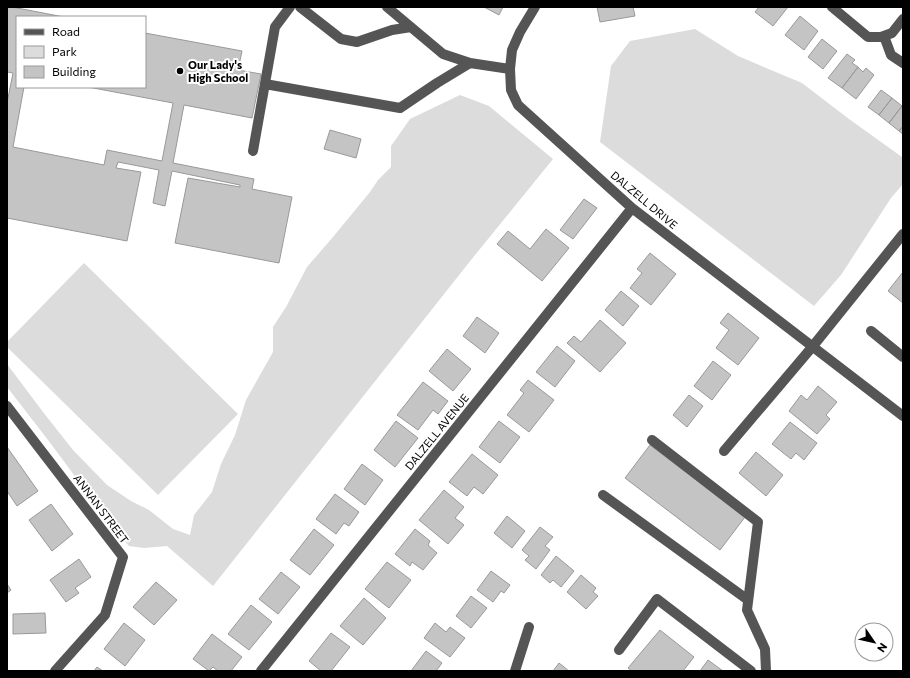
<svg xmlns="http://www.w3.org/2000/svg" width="910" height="678" viewBox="0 0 910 678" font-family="Commissioner,sans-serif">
<rect width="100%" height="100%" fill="#fff"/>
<path fill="#dcdcdc" d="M695,29L738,56L802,83L849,119L902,157L903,156V184L891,198L841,275L814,306L600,142L611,66L630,41Z
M460,95L489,106L553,159L471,260L213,586L167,546L144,548L129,546L115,530L48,440L7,387V364L43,412L73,450L107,485L131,501L149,510L173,529L190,535L194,515L212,492L221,464L235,435L246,400L273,352V327L286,307L307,267L333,237L370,192L378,180L391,167V146L410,119Z
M84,263L238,414L158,495L7,347V342Z"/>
<path fill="#c4c4c4" stroke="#999" d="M7,7H12L64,17H17V87H24L13,147L104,165L107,150L162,161L173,103L88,87H145V33L242,51L238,70L261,74L252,118L184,105L173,163L254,179L252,189L292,197L279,263L175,243L188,178L240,187V185L172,171L165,206L153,203L159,170L118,162L116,168L141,172L127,241L7,218V103L13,73L7,72Z
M484,7H503L499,15Z
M597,7H633L635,16L600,22Z
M759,7H788L773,26L755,12Z
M800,16L818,31L804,50L785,35Z
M822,39L837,51L823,69L808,57Z
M847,54L855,60L852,63L858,67L842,88L828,78Z
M858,67L863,72L866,68L874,75L856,99L842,88Z
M881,90L892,98L879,115L868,107Z
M892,98L902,106L889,123L879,115Z
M902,106L903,107V126L899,131L889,123Z
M903,126V134L899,131Z
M330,130L361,139L356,158L324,149Z
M584,199L597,208L573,239L560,230Z
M546,229L569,248L542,281L497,244L508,231L530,249Z
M650,253L676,274L651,305L630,288L642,273L637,269Z
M903,272V303L888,291Z
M621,291L639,306L623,326L605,310Z
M728,313L759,338L738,365L716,348L729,330L720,323Z
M477,317L499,333L485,353L463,336Z
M600,320L626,343L600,372L567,343L574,336L581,342Z
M557,346L575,361L555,387L536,372Z
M447,349L471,369L453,391L429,371Z
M713,361L731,375L712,400L694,386Z
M528,380L554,400L529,432L507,415L524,393L520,390Z
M423,382L448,401L438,414L433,410L418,430L397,415Z
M818,386L837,402L826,415L830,419L817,434L789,411L801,395L807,400Z
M689,395L703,406L687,427L673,415Z
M396,421L418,438L395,467L374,450Z
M499,421L520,437L500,463L479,447Z
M790,422L817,443L804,460L796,453L791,459L772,444Z
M650,445L745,517L720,550L625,478Z
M7,447L38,491L17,506L7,491Z
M756,452L783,475L766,496L739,473Z
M472,454L498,475L483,494L474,487L467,496L449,482Z
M362,464L383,480L365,505L344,489Z
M444,490L464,507L455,518L464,525L448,544L419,520Z
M335,494L359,512L349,526L344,523L336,534L316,519Z
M51,504L73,534L52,551L29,520Z
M507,516L525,531L512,548L494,533Z
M540,527L553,537L545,546L550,550L536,569L525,560L529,556L522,550Z
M314,529L334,545L310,575L290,560Z
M415,529L430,541L428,545L437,553L423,570L412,562L410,566L395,554Z
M556,556L574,571L561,587L553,580L550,583L541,575Z
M79,559L91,577L75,588L79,593L66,602L50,580Z
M387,562L411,580L389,608L365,589Z
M491,571L510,585L504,593L501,591L493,602L477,590Z
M281,572L300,587L278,614L259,599Z
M581,575L596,588L593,592L598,596L586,609L567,592Z
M156,582L177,600L154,625L133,607Z
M7,584L11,590L7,593Z
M471,596L487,608L471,628L456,616Z
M364,598L386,618L363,645L340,626Z
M251,605L272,622L249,650L228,634Z
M45,613L46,633L13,634V614Z
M124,623L145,640L125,666L104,649Z
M435,623L446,632L450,627L465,638L450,657L424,638Z
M660,630L694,657L683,671H632L628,668Z
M331,633L350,647L331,671H321L309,661Z
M212,634L242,657L231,671H218L213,667L209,671L193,659Z
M426,651L442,663L436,671H411Z
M708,660L723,671H700Z
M559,663L569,671H553Z
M97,667L103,671H94Z"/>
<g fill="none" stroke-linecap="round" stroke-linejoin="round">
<path stroke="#555" stroke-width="10" d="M300,7L341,39L357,42L392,30L411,27
M387,7L443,54L470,63L510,69L511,90L518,105L632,208L903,416
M832,7L868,37H881L892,33L903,19
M884,36L891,55L903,63
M510,69L512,50L520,32L535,7
M265,84L400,108L437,83L470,63
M253,151L275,27L290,7
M871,331L903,357
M7,406L123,557L105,615L55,671
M652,440L758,522L747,610L765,649L766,671
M724,451L813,346L903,234
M603,495L748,600
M619,650L657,599L751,671
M261,671L632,208
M515,671L529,627"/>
</g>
<circle fill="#000" stroke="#fff" stroke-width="1.5" cx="180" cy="71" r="4"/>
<g text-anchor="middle" stroke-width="4" stroke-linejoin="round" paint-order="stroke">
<g font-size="11" font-weight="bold" fill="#000" stroke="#fff" text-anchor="start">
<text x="188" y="69">Our Lady's<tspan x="188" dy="13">High School</tspan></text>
</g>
<g font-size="11" fill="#000" stroke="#fff">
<text transform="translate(644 200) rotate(40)" y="4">DALZELL DRIVE</text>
<text transform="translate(437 432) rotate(-51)" y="4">DALZELL AVENUE</text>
<text transform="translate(101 509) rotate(53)" y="4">ANNAN STREET</text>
</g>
</g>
<rect width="910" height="678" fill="none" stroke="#000000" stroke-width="16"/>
<rect x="16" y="16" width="130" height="72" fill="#ffffff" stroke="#999999"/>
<rect x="24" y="29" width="20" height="6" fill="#555555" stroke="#999999"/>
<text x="52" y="36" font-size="12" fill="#000000">Road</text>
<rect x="24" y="46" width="20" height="12" fill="#dcdcdc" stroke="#999999"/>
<text x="52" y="56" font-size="12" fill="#000000">Park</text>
<rect x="24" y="66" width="20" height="12" fill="#c4c4c4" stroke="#999999"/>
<text x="52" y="76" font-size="12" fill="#000000">Building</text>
<g transform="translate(874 642) rotate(124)"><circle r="19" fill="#ffffff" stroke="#999999"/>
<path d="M0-3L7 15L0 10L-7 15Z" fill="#000000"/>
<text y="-6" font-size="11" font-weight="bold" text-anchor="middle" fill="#000000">N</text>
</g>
</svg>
